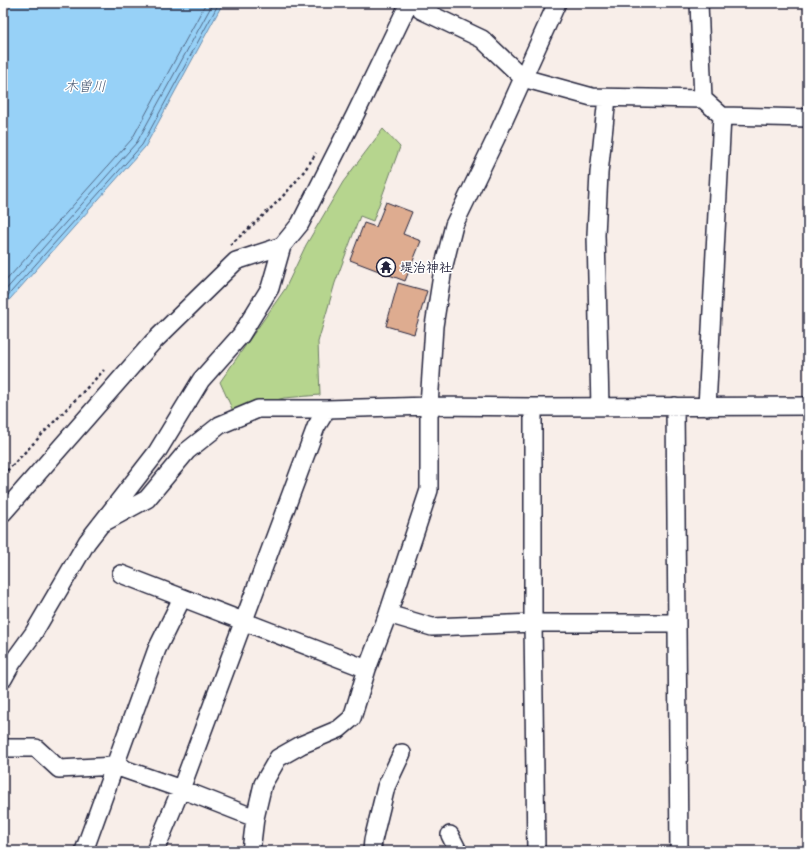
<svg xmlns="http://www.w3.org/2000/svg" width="811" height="854" viewBox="0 0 811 854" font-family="Mali,'Klee One',sans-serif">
<rect width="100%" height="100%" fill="#f8eee9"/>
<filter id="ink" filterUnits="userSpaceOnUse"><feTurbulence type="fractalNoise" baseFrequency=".025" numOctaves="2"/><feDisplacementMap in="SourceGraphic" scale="8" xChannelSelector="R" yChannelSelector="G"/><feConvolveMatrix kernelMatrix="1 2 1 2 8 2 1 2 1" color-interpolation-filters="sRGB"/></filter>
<g filter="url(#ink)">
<path fill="#b6d58e" stroke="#6c7c64" d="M383,129L400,147L373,221L360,216L335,283L318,342L320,395L284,398L233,411L220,382L285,289L306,245L343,182Z"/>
<path fill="#97d1f7" stroke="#688bac" d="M3,3H223L145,147L3,307Z"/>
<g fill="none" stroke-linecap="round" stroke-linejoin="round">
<path stroke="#516886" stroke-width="1" d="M3,284L132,139L206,3
M3,293L137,142L213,3
M3,301L142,145L219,3"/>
</g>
<path fill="#deac90" stroke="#22223b" d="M386,202L412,212L403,234L421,241L405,281L350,260L364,223L376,227Z
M398,283L427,291L414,334L386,326Z"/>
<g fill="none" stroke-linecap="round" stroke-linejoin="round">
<g stroke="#22223b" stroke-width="20">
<path id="minor" d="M699,3L703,99
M421,10L482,39L523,78L592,97L703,99L722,116L808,118
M675,406L679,851
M533,407V623L536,851
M600,407L596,235L599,173L607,98
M707,407L722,116
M3,513L152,343L196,300L236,261L282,246L300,224L355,115L409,3
M101,524L147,499L187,451L220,425L258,409H327L429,406L533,407L808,406
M121,574L367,669
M388,614L432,627L533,623H677
M3,679L12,663L33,634L87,542L157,452L201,380L241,335L270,288L282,246
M3,748H36L59,769L115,766L181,789L255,818
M450,835L458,851
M84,851L157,649L182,598
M155,851L181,789L316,427L327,409
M251,851L255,818L263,784L278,758L301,745L339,729L352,718L367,669L388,614L429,490V406L434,326L443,269L454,225L496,138L557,3
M372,851L373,840L386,787L402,753"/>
</g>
<path stroke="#22223b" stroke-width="2.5" stroke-dasharray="3 3" stroke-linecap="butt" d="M230,245C262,217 294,190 316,153
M3,475L104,370"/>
<use href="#minor" stroke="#fff" stroke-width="17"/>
</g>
</g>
<defs>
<g id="temple-ring" transform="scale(1)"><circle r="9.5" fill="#fff" stroke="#22223b" stroke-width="1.5"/><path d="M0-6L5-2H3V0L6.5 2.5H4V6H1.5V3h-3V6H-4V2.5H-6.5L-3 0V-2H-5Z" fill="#22223b"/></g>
</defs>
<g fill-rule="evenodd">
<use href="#temple-ring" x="386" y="267"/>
</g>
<g text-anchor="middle" stroke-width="3" stroke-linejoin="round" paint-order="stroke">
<g font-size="13" font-weight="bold" fill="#22223b" stroke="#fff" text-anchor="start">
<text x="400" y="272">堤治神社</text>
</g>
<g font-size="14" font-style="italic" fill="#455773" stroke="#fff">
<text x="85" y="91">木曽川</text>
</g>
</g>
<rect width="811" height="854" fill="none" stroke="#fff" stroke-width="16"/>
<rect x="8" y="8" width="795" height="838" fill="none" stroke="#22223b" stroke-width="1.5" filter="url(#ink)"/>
</svg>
